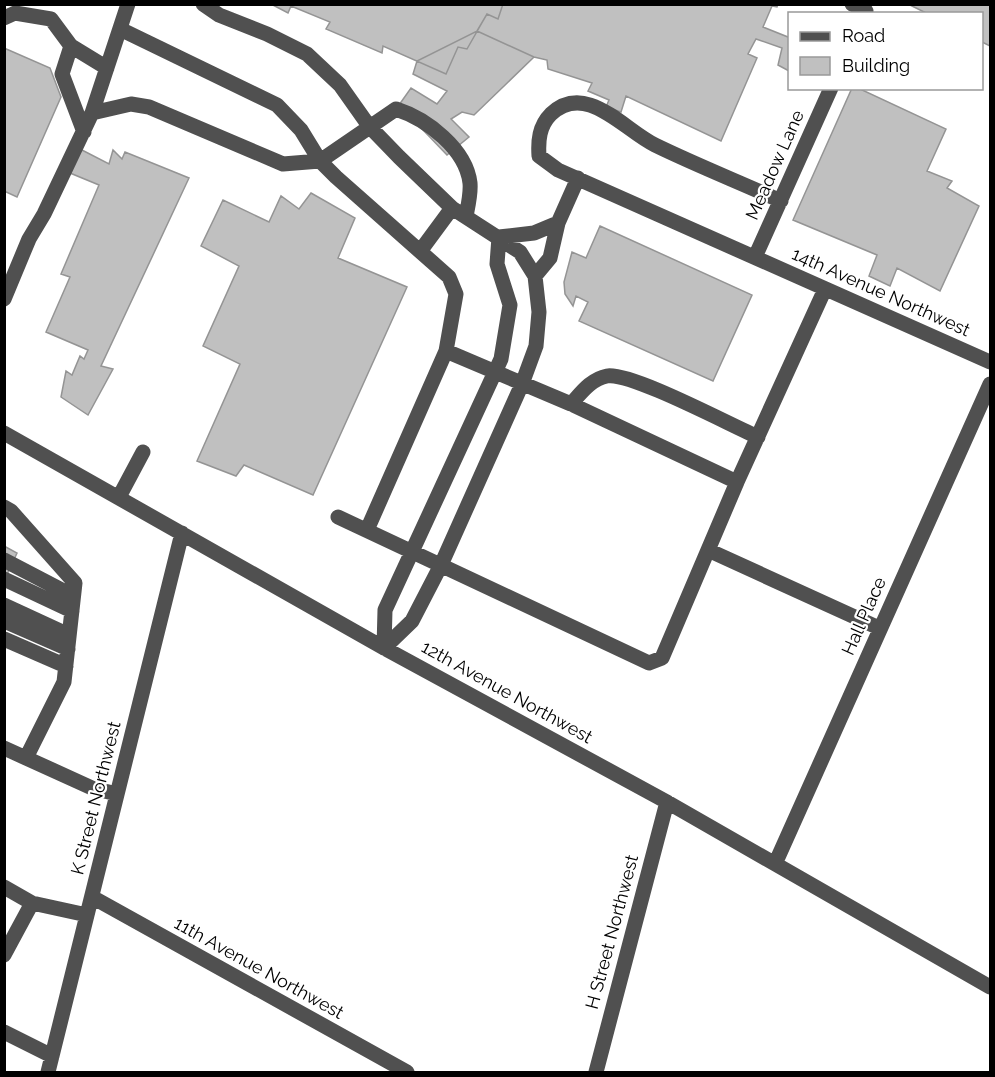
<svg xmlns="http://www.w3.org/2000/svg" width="995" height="1077" viewBox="0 0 995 1077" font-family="Raleway,sans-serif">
<rect width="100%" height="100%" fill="#fff"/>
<path fill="#c0c0c0" stroke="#949494" stroke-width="1.5" d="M271,4H503L498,19L487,14L467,49L458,47L446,74L383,46L382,53L326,29L330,22L291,6L288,13Z
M503,4H778L777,7L772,6L763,27L788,37L790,35L789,71L778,65L782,48L756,39L748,54L757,58L721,141L626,96L621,112L606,107L609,100L588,91L592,83L548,69L547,60L534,57L477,31L487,14L498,19Z
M908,4H990V46L982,42V14H928Z
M477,31L534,57L474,115L462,112L451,119L469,137L447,155L399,105L411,88L437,104L447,91L413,74L417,61Z
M4,48L50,68L61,97L17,197L4,191Z
M852,88H858L946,129L927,171L952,181L947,188L979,206L940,291L897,268L890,286L869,276L877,255L793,220Z
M80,149L109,164L113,150L122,159L125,152L189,178L101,366L113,369L88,415L61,397L66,371L72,375L80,356L84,359L88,350L46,332L70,277L61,274L99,185L70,173Z
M311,193L355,218L338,258L407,287L313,495L244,465L236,476L197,461L240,364L203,346L239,266L201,246L223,200L269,222L281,196L299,209Z
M600,226L752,295L713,381L579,321L588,302L576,296L573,306L565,294L564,282L572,252L586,258Z
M4,546L17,553L4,581Z"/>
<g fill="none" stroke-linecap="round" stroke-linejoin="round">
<path stroke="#505050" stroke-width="15" d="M203,4L219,15L267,34L307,54L340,85L369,126L399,157L452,208L520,252L535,276L539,312L536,346L522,384L441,565L412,621L384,648
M852,4L866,11
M4,18L15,13L51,19L71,46L107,68
M120,29L277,105L301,130L320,161L336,177L449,277L456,294L446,351L367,530
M71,46L62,74L84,132
M92,113L131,104L149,107L283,164L320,161L396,109C427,119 466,149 470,183C471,194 468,206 466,216
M781,201C739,182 696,165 655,145C624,130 586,81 551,114C539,126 538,141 539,156L558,170L990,362
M499,237L534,233L558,223
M421,250L452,208
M755,257L831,88
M535,276L550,258L558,223L578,178
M4,299L29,239L44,214L92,113L128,4
M446,351L571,404L737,482
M571,404C581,393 591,379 607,376C631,372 730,425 758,437
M4,433L384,648L667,802L990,987
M119,497L143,452
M4,507L11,511L75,583L64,682L26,758
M338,517L649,663L662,658L737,482L825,289
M708,550L879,628
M4,560L73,596
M4,579L72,611
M4,605L69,635
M4,621L68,649
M4,639L66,666
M384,648L385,610L501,359L510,305L497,264L499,237
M4,748L92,788L117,794
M775,864L990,384
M4,887L32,903L87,915
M92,897L407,1072
M4,955L32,903
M4,1032L52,1056
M48,1072L182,533
M596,1072L667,802"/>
</g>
<g text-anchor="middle" stroke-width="4.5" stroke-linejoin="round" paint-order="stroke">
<g font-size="18" fill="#000" stroke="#fff">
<text transform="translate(775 165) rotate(-66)" y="6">Meadow Lane</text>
<text transform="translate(881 292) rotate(24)" y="6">14th Avenue Northwest</text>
<text transform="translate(864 616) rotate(-66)" y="6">Hall Place</text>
<text transform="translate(507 692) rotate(29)" y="6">12th Avenue Northwest</text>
<text transform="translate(96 798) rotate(-76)" y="6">K Street Northwest</text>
<text transform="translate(612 932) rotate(-75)" y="6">H Street Northwest</text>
<text transform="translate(259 968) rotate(29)" y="6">11th Avenue Northwest</text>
</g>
</g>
<rect width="995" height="1077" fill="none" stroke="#000000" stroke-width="12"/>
<rect x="788" y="12" width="195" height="78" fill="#ffffff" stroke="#999999" stroke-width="1.5"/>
<rect x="800" y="32" width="30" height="9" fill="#505050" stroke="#999999" stroke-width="1.5"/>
<text x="842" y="42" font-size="18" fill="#000000">Road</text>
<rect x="800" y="57" width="30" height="18" fill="#c0c0c0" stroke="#999999" stroke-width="1.5"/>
<text x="842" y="72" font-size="18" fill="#000000">Building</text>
</svg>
